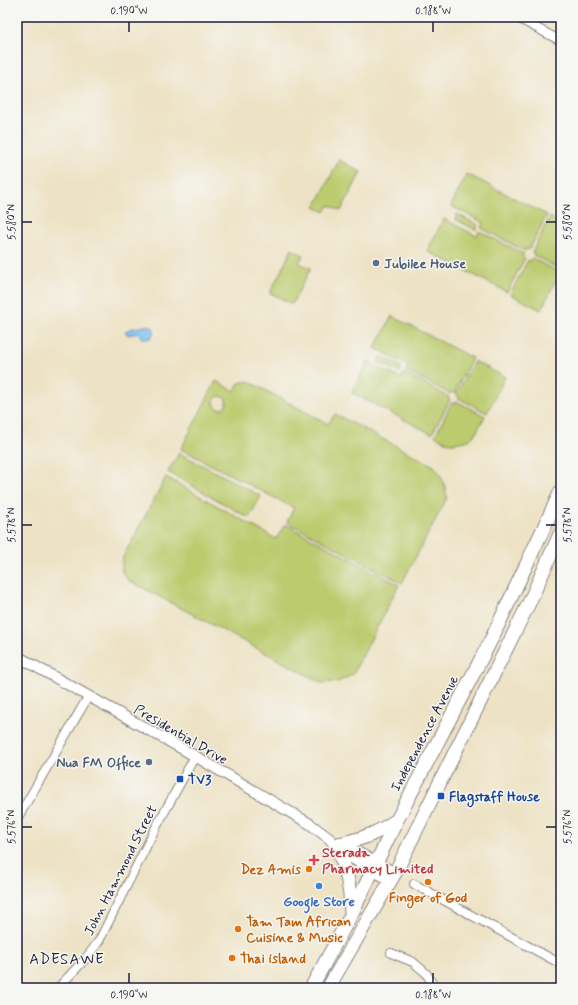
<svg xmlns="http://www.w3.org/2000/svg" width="578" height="1005" viewBox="0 0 578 1005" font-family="Mynerve,sans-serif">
<rect width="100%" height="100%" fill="#f6f6f2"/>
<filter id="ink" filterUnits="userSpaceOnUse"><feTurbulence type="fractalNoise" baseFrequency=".025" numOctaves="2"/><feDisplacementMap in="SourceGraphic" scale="8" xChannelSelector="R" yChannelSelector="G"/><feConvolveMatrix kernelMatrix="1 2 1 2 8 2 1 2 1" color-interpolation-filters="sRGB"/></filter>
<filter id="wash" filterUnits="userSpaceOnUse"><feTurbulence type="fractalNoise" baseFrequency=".012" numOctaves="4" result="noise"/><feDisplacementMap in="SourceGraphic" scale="16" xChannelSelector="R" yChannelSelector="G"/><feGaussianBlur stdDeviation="0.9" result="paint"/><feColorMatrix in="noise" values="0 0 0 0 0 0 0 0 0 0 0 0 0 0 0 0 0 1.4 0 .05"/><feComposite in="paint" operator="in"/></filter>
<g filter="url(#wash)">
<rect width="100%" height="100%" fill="#ede2c4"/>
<path fill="#bbcb6d" stroke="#6e7654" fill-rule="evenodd" d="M339,160L361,172L341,211L329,205L325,212L315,207Z
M467,174L547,215L529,250L526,249L525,251L481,228L484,223L451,206Z
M457,214L478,225L476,230L455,219Z
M550,217L561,223V270L533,255L534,253L532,252Z
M444,219L477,236L479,231L524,254L522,256L525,258L507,292L427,251Z
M292,249L303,255L299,263L311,268L292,304L270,293Z
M532,258L560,273L541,310L510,294L528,260L530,261Z
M392,316L472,358L454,393L451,392L450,394L406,371L408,366L375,348Z
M380,356L402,367L399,372L378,362Z
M368,361L401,379L404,373L449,397L448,399L450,400L432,434L352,393Z
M474,361L505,377L487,413L458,398L459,396L456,394Z
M216,381L234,391L239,383L248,381L328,424L335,414L434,466C442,475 446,487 447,498L402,583L287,522L294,508L181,449ZM218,396L224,397L227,402C226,409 220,411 215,406L214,400Z
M456,401L485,416L476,433L469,440L455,443H449L435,436L452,402L455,404Z
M179,453L261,496L249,518L168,472Z
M166,477L276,539L285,524L399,585L353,674L338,682L322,683L128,580L122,572V559Z"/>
<path fill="#7bbdf0" stroke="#4e7096" d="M150,325L154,329C154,336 151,339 144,339L138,333L128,335L125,332L129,329Z"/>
</g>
<g filter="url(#ink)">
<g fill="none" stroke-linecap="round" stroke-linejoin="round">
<g stroke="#888280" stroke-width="10">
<path id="minor" d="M516,17L561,41
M17,819L88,697
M414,884L561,964
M391,953L413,962L426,973L435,988
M58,988L86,958L99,941L153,833L195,756"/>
</g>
<g stroke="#888280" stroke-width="12">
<path id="tertiary" d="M17,656L195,756L310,824L330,839L338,850L391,881
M339,842L395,873"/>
</g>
<g stroke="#888280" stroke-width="15">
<path id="trunk" d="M343,843C366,838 377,833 397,820
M338,850C347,870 351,890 351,912
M311,988L351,915L397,820L492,638L561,491
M328,988L395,873L529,603L561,532"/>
</g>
<use href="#minor" stroke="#fff" stroke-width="8"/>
<use href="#tertiary" stroke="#fff" stroke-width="10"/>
<use href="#trunk" stroke="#fff" stroke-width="13"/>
</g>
</g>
<path fill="none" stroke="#22223b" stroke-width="1.5" d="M129,22V32M433,22V32M22,222H32M546,222H556M22,525H32M546,525H556M22,827H32M546,827H556M129,973V983M433,973V983"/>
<g fill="#5c6f8a" stroke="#f6f6f2" stroke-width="1.5">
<circle cx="376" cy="263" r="4"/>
<circle cx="149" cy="762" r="4"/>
</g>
<g fill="#1a4fb4" stroke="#f6f6f2" stroke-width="1.5">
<rect x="176" y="775" width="8" height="8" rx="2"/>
<rect x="437" y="792" width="8" height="8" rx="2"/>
</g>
<path fill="#e0444e" stroke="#f6f6f2" stroke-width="1.5" d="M312 854h4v4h4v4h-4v4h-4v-4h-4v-4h4z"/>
<g fill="#e8710a" stroke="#f6f6f2" stroke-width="1.5">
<circle cx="309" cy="869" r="4"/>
<circle cx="428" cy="882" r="4"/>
<circle cx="238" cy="929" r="4"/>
<circle cx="232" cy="958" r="4"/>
</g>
<circle fill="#3f7fe0" stroke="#f6f6f2" stroke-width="1.5" cx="319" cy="886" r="4"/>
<g text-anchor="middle" stroke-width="3" stroke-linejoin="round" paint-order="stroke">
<g font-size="14" font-weight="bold" fill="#4e5e75" stroke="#f6f6f2" text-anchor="start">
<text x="384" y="268">Jubilee House</text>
<text x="141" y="767" text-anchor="end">Nua FM Office</text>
</g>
<g font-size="14" fill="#22223b" stroke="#f6f6f2">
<text transform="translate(424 733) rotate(-62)" y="5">Independence Avenue</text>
<text transform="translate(181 734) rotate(30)" y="5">Presidential Drive</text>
<text transform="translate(120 870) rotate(-63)" y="5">John Hammond Street</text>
</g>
<g font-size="14" font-weight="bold" fill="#164399" stroke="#f6f6f2" text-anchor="start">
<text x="188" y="784">TV3</text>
<text x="449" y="801">Flagstaff House</text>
</g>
<g font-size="14" font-weight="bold" fill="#be3a42" stroke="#f6f6f2" text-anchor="start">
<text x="322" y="857">Sterada<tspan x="322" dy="16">Pharmacy Limited</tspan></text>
</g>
<g font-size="14" font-weight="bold" fill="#c56008" stroke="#f6f6f2" text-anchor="start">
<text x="301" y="874" text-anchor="end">Dez Amis</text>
<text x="428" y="902" text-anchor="middle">Finger of God</text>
<text x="246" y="926">Tam Tam African<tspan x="246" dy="16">Cuisine &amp; Music</tspan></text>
<text x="240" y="963">Thai island</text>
</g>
<g font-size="14" font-weight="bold" fill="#366cbe" stroke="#f6f6f2">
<text x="319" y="906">Google Store</text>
</g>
<g font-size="15" letter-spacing="1" fill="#22223b" stroke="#f6f6f2">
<text x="67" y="964">ADESAWE</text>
</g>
</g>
<rect width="578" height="1005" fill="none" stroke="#f6f6f2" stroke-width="44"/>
<rect x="22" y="22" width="534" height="961" fill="none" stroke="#22223b" stroke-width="1.5"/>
<g font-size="10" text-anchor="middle" fill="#22223b">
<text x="129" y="14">0.190°W</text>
<text x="433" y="14">0.188°W</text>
<text transform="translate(11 222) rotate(-90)" y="4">5.580°N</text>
<text transform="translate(567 222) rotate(-90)" y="4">5.580°N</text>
<text transform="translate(11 525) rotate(-90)" y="4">5.578°N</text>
<text transform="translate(567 525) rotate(-90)" y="4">5.578°N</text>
<text transform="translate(11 827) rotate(-90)" y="4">5.576°N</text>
<text transform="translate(567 827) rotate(-90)" y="4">5.576°N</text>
<text x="129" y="998">0.190°W</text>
<text x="433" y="998">0.188°W</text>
</g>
</svg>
